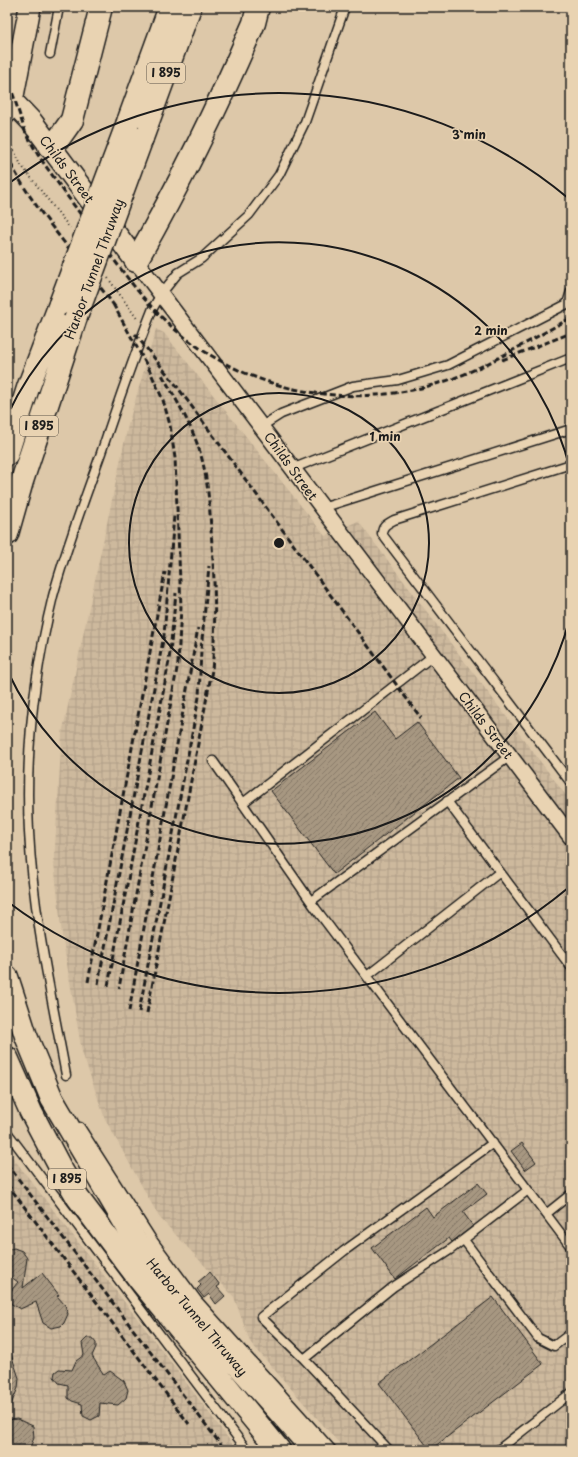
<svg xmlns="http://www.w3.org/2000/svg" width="578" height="1457" viewBox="0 0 578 1457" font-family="'Playpen Sans',sans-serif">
<defs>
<pattern id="industrial-grid" width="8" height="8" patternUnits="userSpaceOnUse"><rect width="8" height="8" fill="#cdb99d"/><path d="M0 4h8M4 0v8" fill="none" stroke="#af9e87"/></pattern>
<pattern id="building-hatch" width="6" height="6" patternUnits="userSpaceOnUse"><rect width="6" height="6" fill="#a79781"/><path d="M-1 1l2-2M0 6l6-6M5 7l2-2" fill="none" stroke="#877a69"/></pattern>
</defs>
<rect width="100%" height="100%" fill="#ddc8a9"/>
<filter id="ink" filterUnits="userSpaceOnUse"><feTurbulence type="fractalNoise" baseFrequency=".025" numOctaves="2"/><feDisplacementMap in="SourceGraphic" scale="8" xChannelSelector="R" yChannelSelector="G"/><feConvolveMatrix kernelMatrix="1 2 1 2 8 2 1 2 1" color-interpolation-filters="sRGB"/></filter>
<g filter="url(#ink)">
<path fill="url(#industrial-grid)" d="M156,329L164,333L325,536L358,521L571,802V1450H345L250,1342L234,1297L159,1217L105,1119L82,1052L62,935L54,863L62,734L128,425Z
M7,1150L167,1357L237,1450H7Z"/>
<path fill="url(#building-hatch)" stroke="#1c1c1c" d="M375,712L395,739L417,722L459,778L334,874L271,791Z
M522,1143L536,1162L525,1170L511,1151Z
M478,1183L487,1194L463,1212L473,1226L452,1242L449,1238L395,1279L372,1248L426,1207L433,1217Z
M14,1248L22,1251L27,1258L23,1288L42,1273L59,1295L57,1296L65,1305L68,1314L64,1323L61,1326L51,1328L43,1323L36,1302L20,1309L10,1303V1292L18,1282L7,1274V1250Z
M210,1272L220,1285L217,1287L225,1296L216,1304L209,1294L204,1298L197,1289L201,1285L198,1282Z
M493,1297L543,1364L430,1450L379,1383Z
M87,1338H92L96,1343V1347L92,1356L104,1375L110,1371L124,1381L128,1390L126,1398L118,1405L100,1403L99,1416L91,1420L83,1416L82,1404L72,1401L68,1398V1385L59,1383L54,1377L55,1372L59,1369L72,1370L76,1361L84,1355L82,1343Z
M7,1348H9L19,1378L18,1388L7,1414Z
M17,1419L33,1426L34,1438L29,1450H7V1420Z"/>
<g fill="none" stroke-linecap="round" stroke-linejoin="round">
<g stroke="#1c1c1c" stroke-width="11">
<path id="lane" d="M50,54L59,7
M567,304L571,291
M262,426L281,414L353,386L398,380L448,365L571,302
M571,464L394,520C387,524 382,526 382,534L571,783
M294,468L571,358
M322,508L571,429
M213,761L316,909L571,1247
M447,801L571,967
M243,803L434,655
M311,901L510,756
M367,976L500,872
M66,1075C51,994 33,914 29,832C25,753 34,673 53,596C66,548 84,501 101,453C117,405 134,356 153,308L161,294L178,273L202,258L249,215L279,175L305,122L345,7
M80,1127L151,1238L197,1300L332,1450
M7,1132L247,1450
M493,1143L344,1251L261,1317L304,1359L393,1287L450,1250L528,1190
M546,1214L571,1194
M464,1240L538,1338L554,1346L571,1333
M304,1359L389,1450
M498,1450L571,1393"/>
</g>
<g stroke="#1c1c1c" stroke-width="18">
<path id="street" d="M7,116L12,101
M136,261L571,837"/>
</g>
<g stroke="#1c1c1c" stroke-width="24">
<path id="secondary" d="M7,99L12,101L32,122L136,261
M12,101L30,7"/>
</g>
<g stroke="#1c1c1c" stroke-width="25">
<path id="highway" d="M128,122L170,7
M142,138L190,7
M49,146L60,137L72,120L101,7
M136,261C180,184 219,104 254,23L258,7
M7,454L28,388L60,304
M7,534L22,481L75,320
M7,977L26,1036L52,1099L135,1240L174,1293L313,1450
M7,1058L31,1112L61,1169L78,1198L139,1279L279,1450"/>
</g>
<path stroke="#1c1c1c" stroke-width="2" stroke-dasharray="1 3" stroke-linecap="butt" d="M7,136L21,165L70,228
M108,278L138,320"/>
<use href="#lane" stroke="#e9d3b2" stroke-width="8"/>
<use href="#street" stroke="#e9d3b2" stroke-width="15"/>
<use href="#secondary" stroke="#e9d3b2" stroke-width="21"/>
<use href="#highway" stroke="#e9d3b2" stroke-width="22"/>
<path stroke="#1c1c1c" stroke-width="3" stroke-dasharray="6 3" stroke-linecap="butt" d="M7,76L25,131L38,155C59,185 81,215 103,245C124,273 144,302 170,325C244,391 345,412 439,383C482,371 531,339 571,318
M7,156C33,211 80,259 116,308
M113,304L150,371L163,400L170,425L175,458L181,607L178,663L119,988
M135,334L176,385L421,718
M502,360L571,333
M88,982L165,572
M98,984L164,635L174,516
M108,986L169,661L176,593
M129,1011L198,628
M139,1012L199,697L201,650L209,566
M147,1013L212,670C216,628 215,588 212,545C210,514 209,482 200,452C191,424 176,399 161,373
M7,1164L225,1450
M7,1184L189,1424"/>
<g stroke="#1c1c1c" stroke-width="25" stroke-linecap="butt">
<path id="highway-bridge" d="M60,304L128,122
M75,320L142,138"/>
</g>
<use href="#highway-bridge" stroke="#e9d3b2" stroke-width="22"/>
</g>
</g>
<g fill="none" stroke="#1c1c1c" stroke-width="2">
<circle cx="279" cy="543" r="150"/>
<path d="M571 613A300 300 0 0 1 7 670M7 416A300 300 0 0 1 571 473"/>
<path d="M568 888A450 450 0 0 1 8 902M8 184A450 450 0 0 1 568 198"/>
</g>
<g text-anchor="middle" stroke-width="3.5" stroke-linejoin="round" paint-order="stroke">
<g fill="#e9d3b2" stroke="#5a5349" stroke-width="1">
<rect x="147" y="63" width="38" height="20" rx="3"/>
<rect x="20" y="416" width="38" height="20" rx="3"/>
<rect x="48" y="1169" width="38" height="20" rx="3"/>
</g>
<g font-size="12" font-weight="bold" fill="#1c1c1c">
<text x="166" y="77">I 895</text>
<text x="39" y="430">I 895</text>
<text x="67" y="1183">I 895</text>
</g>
<g font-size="13" fill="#1c1c1c" stroke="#e9d3b2">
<text transform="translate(67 169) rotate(53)" y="5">Childs Street</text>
<text transform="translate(94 269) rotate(-70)" y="5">Harbor Tunnel Thruway</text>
<text transform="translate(291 466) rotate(54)" y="5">Childs Street</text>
<text transform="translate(486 725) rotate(53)" y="5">Childs Street</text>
<text transform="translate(197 1317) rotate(50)" y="5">Harbor Tunnel Thruway</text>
</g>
</g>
<circle cx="279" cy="543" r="6" fill="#1c1c1c" stroke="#e9d3b2" stroke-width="2"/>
<g font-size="12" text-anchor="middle" font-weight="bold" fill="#1c1c1c" stroke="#e9d3b2" stroke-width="3.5" stroke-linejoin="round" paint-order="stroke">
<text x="469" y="139">3 min</text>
<text x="491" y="335">2 min</text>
<text x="385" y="441">1 min</text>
</g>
<rect width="578" height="1457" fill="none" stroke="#e9d3b2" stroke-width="24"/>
<rect x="12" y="12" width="554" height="1433" fill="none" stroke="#1c1c1c" stroke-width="1.5" filter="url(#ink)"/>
</svg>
